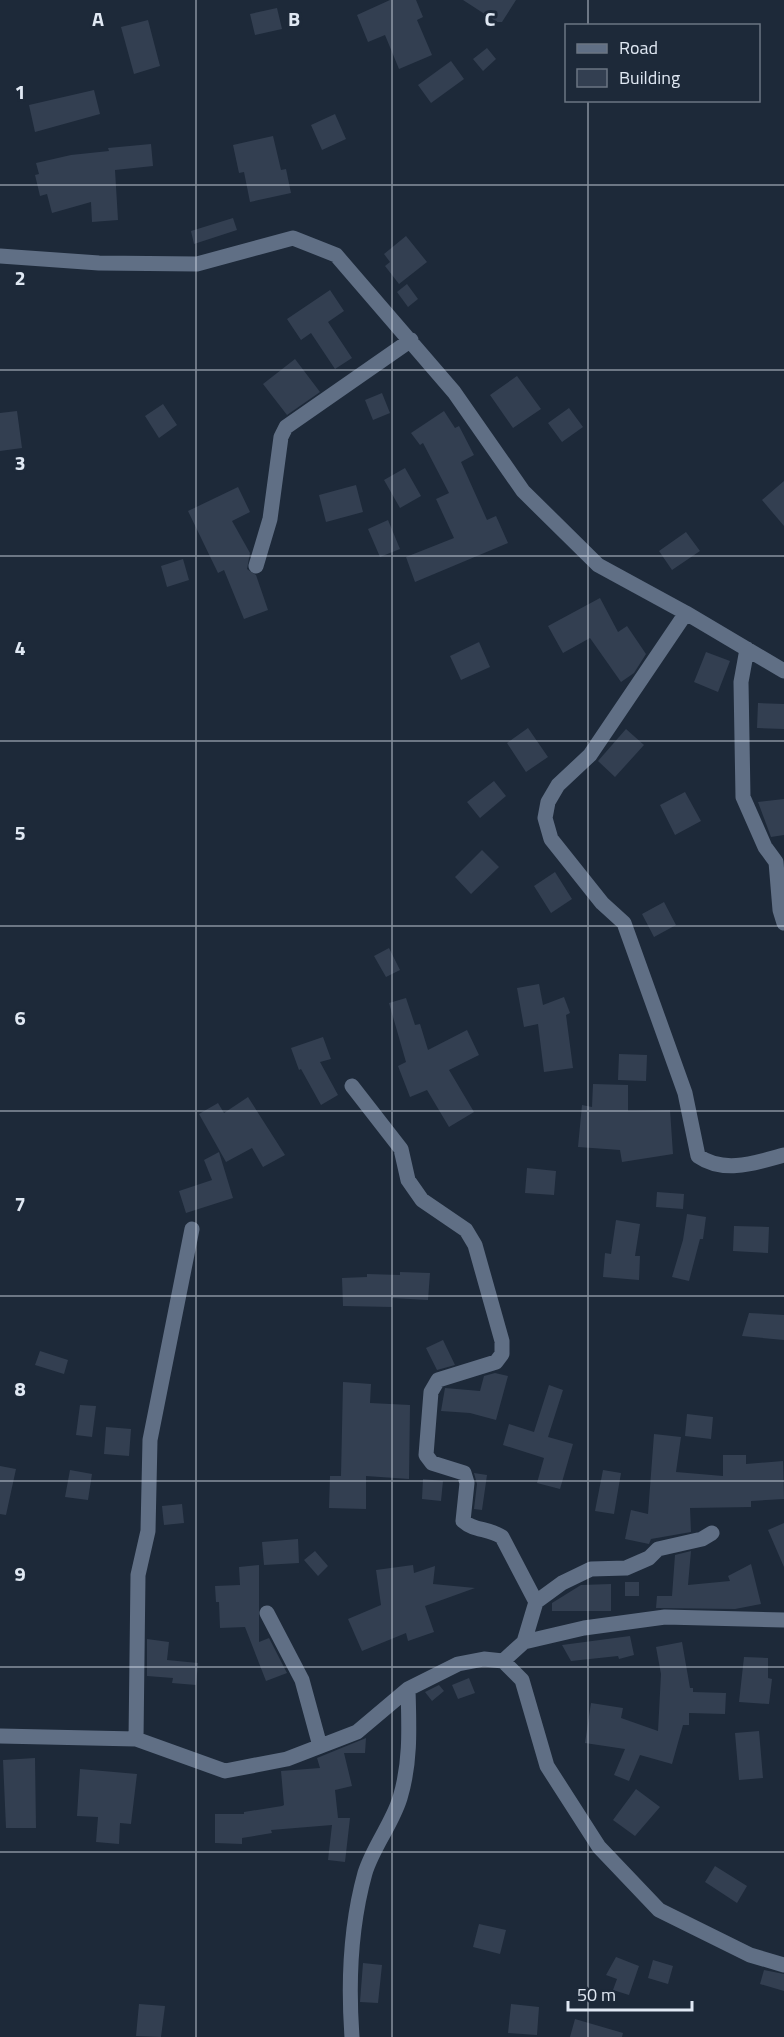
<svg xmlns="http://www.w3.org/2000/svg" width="784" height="2037" viewBox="0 0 784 2037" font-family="'Titillium Web',sans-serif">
<rect width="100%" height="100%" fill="#1d2939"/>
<path fill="#333f51" d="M390,0H416L423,17L417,20L432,55L399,69L385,35L368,42L357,15Z
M463,0H516L502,22H497Z
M277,8L282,29L255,35L250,14Z
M148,20L160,66L134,74L121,27Z
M487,48L496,59L483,71L473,59Z
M451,61L464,79L431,103L418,85Z
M94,90L100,114L35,132L29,105Z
M335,114L346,139L322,150L311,125Z
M273,136L281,170L286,169L291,193L250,202L244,172L239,173L233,145Z
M151,144L153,166L115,170L118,220L92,222L91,202L52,213L47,194L40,196L35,175L39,174L36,163L71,155L109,151L108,148Z
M233,218L237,230L194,244L191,231Z
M406,236L427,262L399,284L385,266L390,262L384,254Z
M407,284L418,299L408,307L397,292Z
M330,290L344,311L328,322L352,358L335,369L311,333L301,340L287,319Z
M295,359L320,392L287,415L263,384Z
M517,376L541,409L513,428L490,395Z
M382,393L390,413L373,420L365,400Z
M163,404L177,425L159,438L145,416Z
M569,408L583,427L562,442L548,423Z
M17,411L22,448L0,451V413Z
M444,411L455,428L459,426L474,455L461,462L487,520L496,516L508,543L415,582L406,557L454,538L436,499L449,493L423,443L420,445L411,433Z
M405,468L421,496L400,508L384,480Z
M784,481V526L762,500Z
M356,485L363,512L326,522L319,495Z
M238,487L250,512L232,521L250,553L247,569L256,575L268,610L244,619L224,570L218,573L188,511Z
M388,520L400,549L380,557L368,529Z
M686,532L700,551L672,570L659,551Z
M183,559L189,580L167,587L161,566Z
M600,598L618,632L627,626L646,654L634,673L621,682L590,638L563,653L548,626Z
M479,642L490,667L461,680L450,656Z
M706,652L730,661L718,692L694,682Z
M758,703L784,704V729L757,728Z
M528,728L548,757L526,772L507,743Z
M626,729L644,745L615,777L598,761Z
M494,781L506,796L480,818L467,802Z
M685,792L701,821L675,835L660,805Z
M784,799V835L771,837L758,802Z
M482,850L499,867L471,894L455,877Z
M555,872L572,899L551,913L534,886Z
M664,902L676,925L654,937L642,914Z
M389,948L400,970L386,977L374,956Z
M539,984L543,1005L564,997L570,1013L566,1015L573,1068L544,1072L538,1024L524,1027L517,988Z
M406,998L415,1025L420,1024L428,1050L467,1030L479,1055L449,1070L474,1112L449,1127L427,1090L410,1097L398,1066L406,1062L389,1003Z
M323,1037L331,1059L320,1062L338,1095L321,1105L301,1069L299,1070L291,1048Z
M619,1054L647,1055L646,1081L618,1080Z
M593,1084L628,1085V1111L670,1110L673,1154L622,1162L620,1150L578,1147L582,1105L592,1107Z
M248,1097L285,1155L263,1167L252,1148L226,1162L199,1114L218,1103L224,1113Z
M219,1152L233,1198L186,1213L179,1191L212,1180L204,1160Z
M527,1168L556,1171L554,1195L525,1193Z
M657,1192L684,1194L683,1209L656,1207Z
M687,1214L706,1217L703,1239H700L689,1281L672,1277L683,1240Z
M616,1220L640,1224L635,1256H640L639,1280L603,1277L605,1253L611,1254Z
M734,1226L769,1227L768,1253L733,1251Z
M400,1272L430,1273L428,1300L392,1298V1307L343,1306L342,1278L367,1277V1274L400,1275Z
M749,1313L784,1315V1340L742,1336Z
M443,1340L455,1365L437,1370L426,1348Z
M40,1351L68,1360L64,1374L35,1365Z
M495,1373L508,1376L496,1420L470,1413L441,1411L445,1388L480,1391L484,1376Z
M343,1382L371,1384L370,1403L410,1405L409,1479L366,1476V1509L329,1508L330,1476H341Z
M549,1385L563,1390L548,1437L573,1444L560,1489L537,1483L544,1458L503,1445L509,1424L534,1432Z
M80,1405L96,1406L92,1437L76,1435Z
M687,1414L713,1417L711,1439L685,1436Z
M106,1427L131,1429L129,1456L104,1454Z
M654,1434L681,1437L676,1472L723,1476V1455H746V1464L783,1461L784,1499L751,1501V1507L690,1508L691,1532L651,1539L649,1544L625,1539L631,1510L648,1514Z
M0,1466L16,1469L6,1515L0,1514Z
M70,1470L92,1474L88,1500L65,1497Z
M603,1470L621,1473L614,1514L595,1511Z
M474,1473L487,1475L482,1510L474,1509L477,1484Z
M423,1479L443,1481L441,1501L422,1499Z
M182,1504L184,1523L164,1525L162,1506Z
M784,1523V1567L768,1530Z
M298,1539L299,1563L264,1565L262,1542Z
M315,1551L328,1566L318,1576L304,1560Z
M691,1551L688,1585L730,1581L728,1576L751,1564L761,1604L735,1609L656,1608L657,1596H672L675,1555Z
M259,1565V1642L269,1638L287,1673L266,1681L245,1627L220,1628L219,1602H216L215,1586L240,1585L239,1567Z
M413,1565L414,1573L435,1566L433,1584L475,1588L425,1606L434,1632L408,1641L406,1633L362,1651L348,1619L381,1605L376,1570Z
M625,1582H639V1596H625Z
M611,1584V1611H552V1603L581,1585Z
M630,1636L634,1655L619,1659L618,1656L571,1661L562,1645Z
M147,1639L169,1642L167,1660L198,1663L196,1685L172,1683L173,1678L147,1676Z
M682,1642L690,1688H693V1692L726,1693L725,1714L689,1713V1725H683L672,1764L640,1755L629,1781L614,1775L625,1749L585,1743L591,1703L623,1708L621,1718L658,1731L661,1674L656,1647Z
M744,1657L768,1658V1678L772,1679L769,1704L739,1702Z
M469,1678L475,1693L458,1699L452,1685Z
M439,1685L444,1691L432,1701L425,1692Z
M759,1731L763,1778L739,1780L735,1733Z
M366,1738L365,1753H344L352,1786L335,1790L338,1818H350L345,1862L328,1860L332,1825L271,1830L272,1833L242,1838V1844L215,1843V1814H244V1812L282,1806L284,1805L281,1771L320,1768L317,1758Z
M35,1758L36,1828H6L3,1760Z
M80,1769L137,1774L131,1824L120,1823L119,1844L96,1842L98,1817L77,1816Z
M636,1789L660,1807L635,1836L613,1820Z
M715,1866L747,1886L737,1903L705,1882Z
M479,1924L506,1930L500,1954L473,1947Z
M616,1957L639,1966L629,1995L613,1990L617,1979L606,1975Z
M653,1960L673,1966L668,1984L648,1978Z
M363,1963L382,1965L378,2003L360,2002Z
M764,1970L784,1974V1991L760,1984Z
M139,2004L165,2006L161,2037L136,2036Z
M511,2004L539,2007L537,2035L508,2033Z
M575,2019L623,2033L622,2037H570Z"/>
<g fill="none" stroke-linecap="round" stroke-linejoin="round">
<path stroke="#606f85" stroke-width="15" d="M0,256L99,263L197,264L293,238L336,255L454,392L523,491L598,565L686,613L784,671
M256,566L270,519L281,437L286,427L411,340
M686,613L590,755L558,785L548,802L545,818L551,839L602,903L624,923L685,1093L698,1156C724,1174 755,1163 784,1155
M747,649L741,682L743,797L765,847L776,862L780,910L784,923
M352,1086L401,1149L408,1180L422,1200L466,1230L475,1245L502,1341V1354L496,1362L438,1380L431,1392L426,1455L432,1463L464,1473L467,1483L463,1521C474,1531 489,1528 502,1537L536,1602
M267,1613L302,1680L320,1746
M524,1642L584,1628L665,1617L784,1620
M503,1661L524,1642L536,1602L562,1583L591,1569L626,1568L649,1558L658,1549L702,1539L712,1533
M0,1736L136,1739L225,1771L287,1759L357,1732L408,1689L458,1664L484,1659L503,1661L522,1680L547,1766L599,1847L659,1910L750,1955L784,1965
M136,1739L138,1575L148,1531L150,1440L192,1229
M352,2037C348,1982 350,1927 365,1873C373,1847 392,1824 400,1798C411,1762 409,1726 408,1689"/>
</g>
<path fill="none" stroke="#e0e8f3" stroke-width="1.5" stroke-opacity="0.55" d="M196,0V2037M392,0V2037M588,0V26M588,100V2037M0,185H784M0,370H784M0,556H784M0,741H784M0,926H784M0,1111H784M0,1296H784M0,1481H784M0,1667H784M0,1852H784"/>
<g font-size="20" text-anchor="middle" font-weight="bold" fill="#e0e8f3" stroke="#1d2939" stroke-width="6" stroke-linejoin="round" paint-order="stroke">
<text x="98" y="26">A</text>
<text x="294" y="26">B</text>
<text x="490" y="26">C</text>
<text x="20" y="99">1</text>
<text x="20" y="285">2</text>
<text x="20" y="470">3</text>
<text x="20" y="655">4</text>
<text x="20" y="840">5</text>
<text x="20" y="1025">6</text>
<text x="20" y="1211">7</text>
<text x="20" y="1396">8</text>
<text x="20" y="1581">9</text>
</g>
<rect x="565" y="24" width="195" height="78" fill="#1d2939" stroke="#6b7583" stroke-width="1.5"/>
<rect x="577" y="44" width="30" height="9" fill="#606f85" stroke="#6b7583" stroke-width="1.5"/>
<text x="619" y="54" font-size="18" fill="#e0e8f3">Road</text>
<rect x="577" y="69" width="30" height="18" fill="#333f51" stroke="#6b7583" stroke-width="1.5"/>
<text x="619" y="84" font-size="18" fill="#e0e8f3">Building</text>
<path d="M568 2001v9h124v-9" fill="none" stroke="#e0e8f3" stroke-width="3"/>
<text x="577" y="2001" font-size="18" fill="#e0e8f3" stroke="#1d2939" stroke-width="4.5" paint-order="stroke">50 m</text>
</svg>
